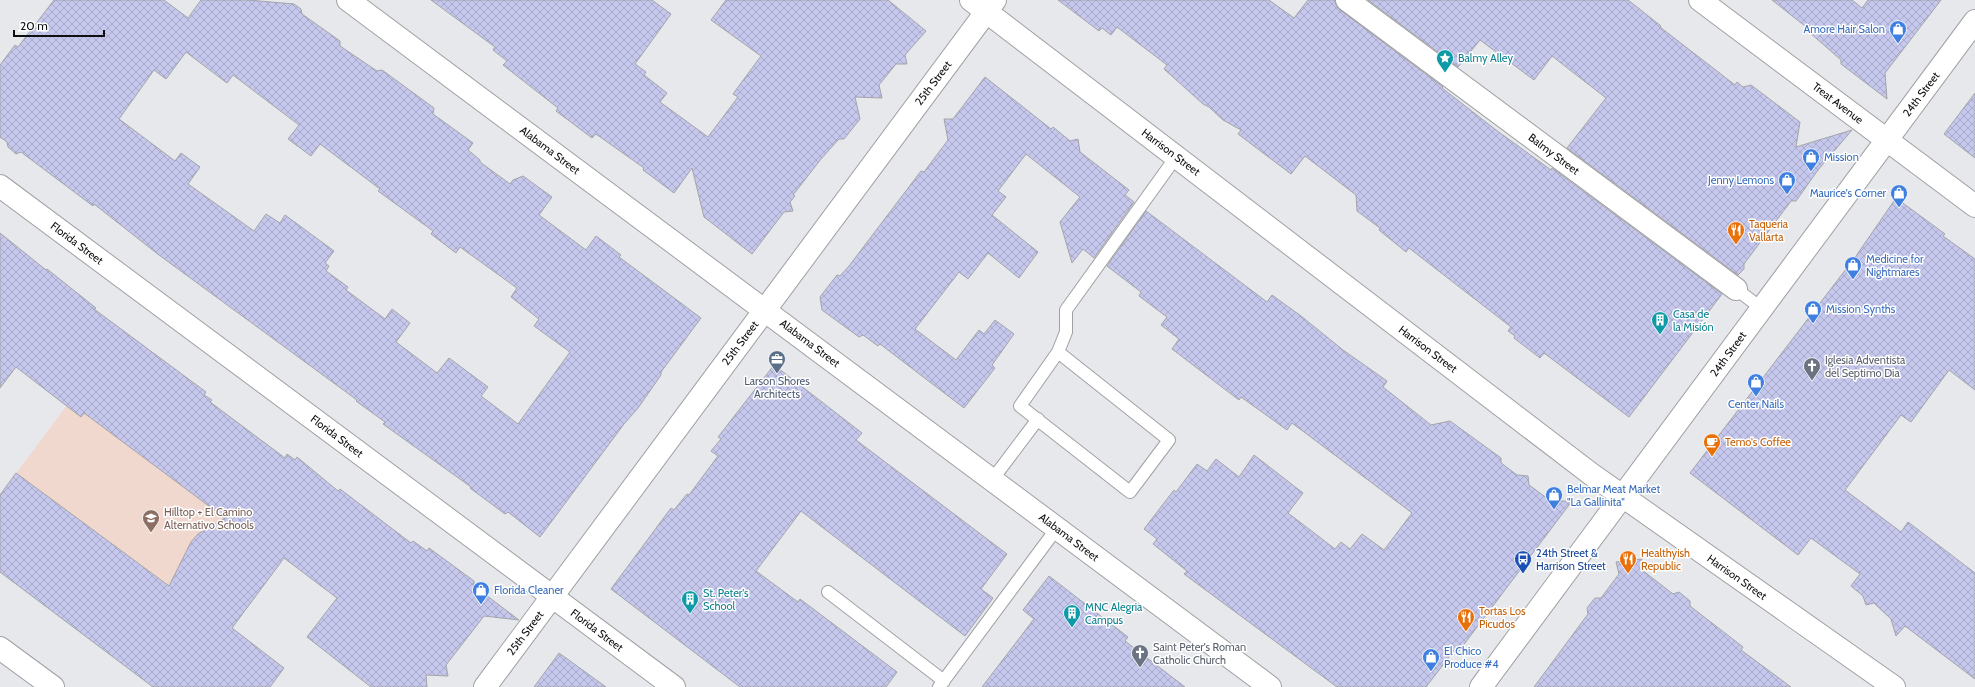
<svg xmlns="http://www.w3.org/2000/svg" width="1975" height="687" viewBox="0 0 1975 687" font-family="Cabin,sans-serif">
<defs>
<pattern id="building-cross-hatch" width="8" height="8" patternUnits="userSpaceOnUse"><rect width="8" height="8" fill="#c5c7ec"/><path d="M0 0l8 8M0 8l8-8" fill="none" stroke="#a8aac9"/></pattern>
</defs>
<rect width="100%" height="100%" fill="#e7e8ec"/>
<path fill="#f1d8cf" d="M123,330L206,392L205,395L212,400L211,402L285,458L288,455L295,460L297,458L336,489L227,634L178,687H153L0,572V495Z"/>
<path fill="url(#building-cross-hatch)" stroke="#a4a4a8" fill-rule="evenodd" d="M54,0H164L188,18L201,0H248L294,4L301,9L302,14L340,41V46L377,71L382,70L434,108L433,114L473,143L468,150L480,160V162L510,184L513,180L523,176L552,197L539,215L586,250L596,236L621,255L619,257L701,318L661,372V375L638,408L624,424L540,537L508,512L505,514L470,488L471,487L383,424L385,422L356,401L357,400L159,255L94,204L93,206L21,152L16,154L8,147L7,142L0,137V65L15,45L18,47ZM186,52L227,83L233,75L299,125L288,139L311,156L320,144L380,189L378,191L433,231L431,234L456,253L460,247L517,288L511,297L539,319L534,326L570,352L518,424L481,396L488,387L449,358L437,373L396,342L410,323L392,309L385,319L346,290L348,287L326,271L329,266L325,263L334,251L285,215L280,223L266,214L254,231L188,184L200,167L181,153L175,161L119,119L154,70L166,79Z
M431,0H652L671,14L635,64L646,72L644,75L667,93L660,102L708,137L738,97L733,94L761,56L711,20L726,0H888L926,31L905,55L907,64H896L879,85L882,98L855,97L860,119L844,139H839L821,159L793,195L795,196L790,202L793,211L784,212L752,254L704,217L692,168L674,193L643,170L644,168L596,134L592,138L556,111L558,108L503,65L507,61L493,50L495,47Z
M1058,0H1269L1294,18L1308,0H1335L1336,5L1340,10L1443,87L1442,88L1496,130L1551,170L1552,168L1722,294L1629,417L1544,353L1540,358L1514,338L1515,336L1508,331L1511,327L1409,248L1406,252L1379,230L1380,228L1357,211L1356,195L1305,156L1291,174L1238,134L1241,130L1223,120L1209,107L1203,104L1164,69L1167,65L1117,27L1111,35L1102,28L1099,31Z
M1368,0H1628L1661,26L1660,27L1735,85L1737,82L1743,87L1751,85L1800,122L1796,147L1852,130L1818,170L1796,201H1791L1744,264V269L1738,275L1567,148L1606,98L1552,56L1534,80L1480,40L1458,67Z
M1772,0H1852L1862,8L1868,0H1941L1885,73L1887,99L1841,64V60L1809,32L1810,30Z
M985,77L1051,129L1053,127L1070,141L1078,139L1080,152L1129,190L1125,195L1134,202L1094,258L1083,249L1072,263L1060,222L1080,197L1026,154L998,191L1006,197L992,215L1038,252L1019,278L988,253L968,279L959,272L915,329L956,360L979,330L984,334L995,320L1014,334L992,365L995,368L964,408L880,344L878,346L863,335L859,337L822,310L820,297L837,275L840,276L849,266L921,171L924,172L948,140L944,119H953Z
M1975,93V158L1944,134Z
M1896,198L1945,234L1943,236L1975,259V390L1949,370L1911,422L1901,415L1845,490L1901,532L1908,522L1975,573V679L1905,626L1896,636L1891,619L1874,603L1866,605L1863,596L1851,586L1860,574L1811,538L1798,555L1690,473L1856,256Z
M1146,211L1267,302L1272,295L1301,316L1343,350L1387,381L1383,387L1431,425L1450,421L1501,458V463L1517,475L1528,476L1529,485L1551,501H1572L1459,651L1456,648L1426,687H1337L1184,574L1187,571L1153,544L1157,539L1144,529L1174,490L1176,492L1197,464L1207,471L1216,459L1239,477L1254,455L1303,493L1288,513L1335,549L1341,542L1350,549L1362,534L1384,550L1412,513L1292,423L1287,430L1241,397L1239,400L1172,349L1179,339L1161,325L1167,317L1139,296L1141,292L1107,266Z
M0,233L46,270L47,269L96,308L94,309L206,392L204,395L212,400L210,402L285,458L287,454L295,460L297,457L338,491L340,489L411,543L413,541L427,551L429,548L474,581V586L519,620L484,616L446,665L448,676L426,675L427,687H371L307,637L337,598L284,558L232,628L284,668L270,687H153L0,572V495L16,473L169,586L191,542L198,534L225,518L84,413L81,417L16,367L0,388Z
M774,365L862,433L856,440L1007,554L981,589L993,598L965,636L801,511L756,571L798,602L800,599L897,672L886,687H740L611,589L671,508L674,510L687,494L689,495L718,456L711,451L721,439L718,437Z
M1642,559V570L1673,594L1679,592L1690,601V606L1743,647L1741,650L1791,687H1534L1588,614L1587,608L1595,598H1601L1619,574L1616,562Z
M1049,576L1128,637L1125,641L1185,687H982L1034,619L1023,610Z
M559,653L606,687H534Z"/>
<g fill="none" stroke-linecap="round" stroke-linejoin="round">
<g stroke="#a0a0a5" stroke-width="14">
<path id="lane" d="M1736,289L1761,308
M1058,352L1020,406L1130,492L1169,440L1058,352L1066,332V310L1176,157
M992,480L1038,419
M828,592L944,681
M939,687L1057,528"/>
</g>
<g stroke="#a0a0a5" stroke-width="24">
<path id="street" d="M348,0L1270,687
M1347,0L1736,289
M1700,0L1975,206
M0,186L674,687
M485,687L995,0"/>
</g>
<g stroke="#a0a0a5" stroke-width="24">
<path id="secondary" d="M971,0L1591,474L1894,687
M0,648L53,687
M1481,687L1975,21"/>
</g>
<use href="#lane" stroke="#fff" stroke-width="12"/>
<use href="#street" stroke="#fff" stroke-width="22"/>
<use href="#secondary" stroke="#fff" stroke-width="22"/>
</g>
<defs>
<g id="shop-pin" transform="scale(0.9)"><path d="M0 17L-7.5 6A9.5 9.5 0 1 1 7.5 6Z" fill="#3f7fe0" stroke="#fff"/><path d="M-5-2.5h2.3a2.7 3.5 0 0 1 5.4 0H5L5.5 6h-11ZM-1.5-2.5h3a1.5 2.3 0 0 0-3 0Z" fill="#fff"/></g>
<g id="sight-pin" transform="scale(0.9)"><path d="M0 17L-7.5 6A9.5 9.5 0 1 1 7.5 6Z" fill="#0f9aa8" stroke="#fff"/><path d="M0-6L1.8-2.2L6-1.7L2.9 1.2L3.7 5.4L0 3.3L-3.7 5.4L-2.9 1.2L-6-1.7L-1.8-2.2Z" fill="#fff"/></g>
<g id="restaurant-pin" transform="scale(0.9)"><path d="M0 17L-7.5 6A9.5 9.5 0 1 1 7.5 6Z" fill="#e8710a" stroke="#fff"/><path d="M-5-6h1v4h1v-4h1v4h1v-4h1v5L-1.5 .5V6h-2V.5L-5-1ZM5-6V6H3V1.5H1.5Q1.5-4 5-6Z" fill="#fff"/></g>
<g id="building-pin" transform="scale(0.9)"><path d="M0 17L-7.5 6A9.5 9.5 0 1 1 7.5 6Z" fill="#0f9aa8" stroke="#fff"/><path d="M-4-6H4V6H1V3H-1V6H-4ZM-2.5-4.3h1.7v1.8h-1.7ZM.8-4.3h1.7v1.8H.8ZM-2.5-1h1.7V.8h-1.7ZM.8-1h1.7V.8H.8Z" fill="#fff"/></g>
<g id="office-pin" transform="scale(0.9)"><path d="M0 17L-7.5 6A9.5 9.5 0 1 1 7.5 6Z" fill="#5c6f8a" stroke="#fff"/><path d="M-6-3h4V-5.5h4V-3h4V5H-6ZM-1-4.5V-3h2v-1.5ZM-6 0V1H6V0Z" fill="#fff"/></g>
<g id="church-pin" transform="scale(0.9)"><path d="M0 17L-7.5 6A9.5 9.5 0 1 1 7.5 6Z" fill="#6b7280" stroke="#fff"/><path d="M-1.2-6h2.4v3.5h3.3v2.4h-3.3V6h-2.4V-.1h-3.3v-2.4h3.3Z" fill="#fff"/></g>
<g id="cafe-pin" transform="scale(0.9)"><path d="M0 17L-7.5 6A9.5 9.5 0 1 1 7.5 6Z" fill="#e8710a" stroke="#fff"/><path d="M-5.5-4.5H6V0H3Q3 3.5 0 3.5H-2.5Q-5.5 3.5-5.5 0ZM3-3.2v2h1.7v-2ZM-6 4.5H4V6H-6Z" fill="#fff"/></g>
<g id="school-pin" transform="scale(0.9)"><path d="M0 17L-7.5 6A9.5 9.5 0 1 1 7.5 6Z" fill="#8d6e63" stroke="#fff"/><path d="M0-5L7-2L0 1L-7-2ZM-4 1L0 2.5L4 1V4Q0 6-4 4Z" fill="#fff"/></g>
<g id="bus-pin" transform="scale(0.9)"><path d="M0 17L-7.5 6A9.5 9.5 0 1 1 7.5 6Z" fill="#1a4fb4" stroke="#fff"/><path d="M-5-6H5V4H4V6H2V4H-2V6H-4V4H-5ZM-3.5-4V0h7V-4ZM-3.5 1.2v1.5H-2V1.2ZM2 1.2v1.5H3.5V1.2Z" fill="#fff"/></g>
</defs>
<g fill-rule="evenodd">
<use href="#shop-pin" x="1898" y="29"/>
<use href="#sight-pin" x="1445" y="58"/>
<use href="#shop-pin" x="1811" y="157"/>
<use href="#shop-pin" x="1787" y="180"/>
<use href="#shop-pin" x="1899" y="193"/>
<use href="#restaurant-pin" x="1736" y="230"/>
<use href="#shop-pin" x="1853" y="265"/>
<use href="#shop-pin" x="1813" y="309"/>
<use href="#building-pin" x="1660" y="320"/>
<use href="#office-pin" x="777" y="359"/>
<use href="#church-pin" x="1812" y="366"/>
<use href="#shop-pin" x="1756" y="382"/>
<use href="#cafe-pin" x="1712" y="442"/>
<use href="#shop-pin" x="1554" y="495"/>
<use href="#school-pin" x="151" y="518"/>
<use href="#bus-pin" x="1523" y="559"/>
<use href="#restaurant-pin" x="1628" y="559"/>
<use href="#shop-pin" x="481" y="590"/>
<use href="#building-pin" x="690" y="599"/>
<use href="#building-pin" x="1072" y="613"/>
<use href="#restaurant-pin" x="1466" y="617"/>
<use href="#church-pin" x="1140" y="653"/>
<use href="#shop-pin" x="1431" y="657"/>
</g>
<g text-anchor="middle" stroke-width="3" stroke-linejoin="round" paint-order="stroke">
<g font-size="11" fill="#366cbe" stroke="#fff" text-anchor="start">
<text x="1885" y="33" text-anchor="end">Amore Hair Salon</text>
<text x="1824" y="161">Mission</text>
<text x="1774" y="184" text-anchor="end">Jenny Lemons</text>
<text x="1886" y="197" text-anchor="end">Maurice's Corner</text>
<text x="1866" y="263">Medicine for<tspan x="1866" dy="13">Nightmares</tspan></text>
<text x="1826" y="313">Mission Synths</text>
<text x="1756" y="408" text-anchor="middle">Center Nails</text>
<text x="1567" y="493">Belmar Meat Market<tspan x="1567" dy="13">"La Gallinita"</tspan></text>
<text x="494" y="594">Florida Cleaner</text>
<text x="1444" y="655">El Chico<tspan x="1444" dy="13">Produce #4</tspan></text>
</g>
<g font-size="11" fill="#0d838f" stroke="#fff" text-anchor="start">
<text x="1458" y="62">Balmy Alley</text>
<text x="1673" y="318">Casa de<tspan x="1673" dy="13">la Misión</tspan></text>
<text x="703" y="597">St. Peter's<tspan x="703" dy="13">School</tspan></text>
<text x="1085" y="611">MNC Alegria<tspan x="1085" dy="13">Campus</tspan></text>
</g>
<g font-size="11" fill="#0e0f10" stroke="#fff">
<text transform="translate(933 83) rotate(-53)" y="4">25th Street</text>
<text transform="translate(1921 94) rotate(-53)" y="4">24th Street</text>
<text transform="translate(1838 103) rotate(37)" y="4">Treat Avenue</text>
<text transform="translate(550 150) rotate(37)" y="4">Alabama Street</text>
<text transform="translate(1171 152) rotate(37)" y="4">Harrison Street</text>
<text transform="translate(1554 154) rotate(37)" y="4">Balmy Street</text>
<text transform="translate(77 243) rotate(37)" y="4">Florida Street</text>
<text transform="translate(740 343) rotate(-53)" y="4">25th Street</text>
<text transform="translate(810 343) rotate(37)" y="4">Alabama Street</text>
<text transform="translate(1428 349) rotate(37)" y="4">Harrison Street</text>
<text transform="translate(1728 354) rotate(-54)" y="4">24th Street</text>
<text transform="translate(337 436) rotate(37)" y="4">Florida Street</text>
<text transform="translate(1069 537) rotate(37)" y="4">Alabama Street</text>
<text transform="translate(1737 577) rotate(35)" y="4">Harrison Street</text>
<text transform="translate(597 630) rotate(37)" y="4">Florida Street</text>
<text transform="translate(525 633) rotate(-53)" y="4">25th Street</text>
</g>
<g font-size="11" fill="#c56008" stroke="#fff" text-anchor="start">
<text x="1749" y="228">Taqueria<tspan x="1749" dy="13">Vallarta</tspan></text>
<text x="1725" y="446">Temo's Coffee</text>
<text x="1641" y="557">Healthyish<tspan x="1641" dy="13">Republic</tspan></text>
<text x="1479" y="615">Tortas Los<tspan x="1479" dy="13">Picudos</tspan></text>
</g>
<g font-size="11" fill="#5b616d" stroke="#fff" text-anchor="start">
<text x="1825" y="364">Iglesia Adventista<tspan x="1825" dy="13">del Septimo Dia</tspan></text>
<text x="1153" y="651">Saint Peter's Roman<tspan x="1153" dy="13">Catholic Church</tspan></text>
</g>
<g font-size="11" fill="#4e5e75" stroke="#fff">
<text x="777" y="385">Larson Shores<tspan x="777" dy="13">Architects</tspan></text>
</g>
<g font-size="11" fill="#785e54" stroke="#fff" text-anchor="start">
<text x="164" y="516">Hilltop + El Camino<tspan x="164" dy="13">Alternativo Schools</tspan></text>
</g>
<g font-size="11" fill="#164399" stroke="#fff" text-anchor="start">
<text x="1536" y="557">24th Street &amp;<tspan x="1536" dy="13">Harrison Street</tspan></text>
</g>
</g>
<path d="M14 30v6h90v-6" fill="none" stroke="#0e0f10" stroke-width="2"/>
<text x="20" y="30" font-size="12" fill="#0e0f10" stroke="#ffffff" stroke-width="3" paint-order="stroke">20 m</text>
</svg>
